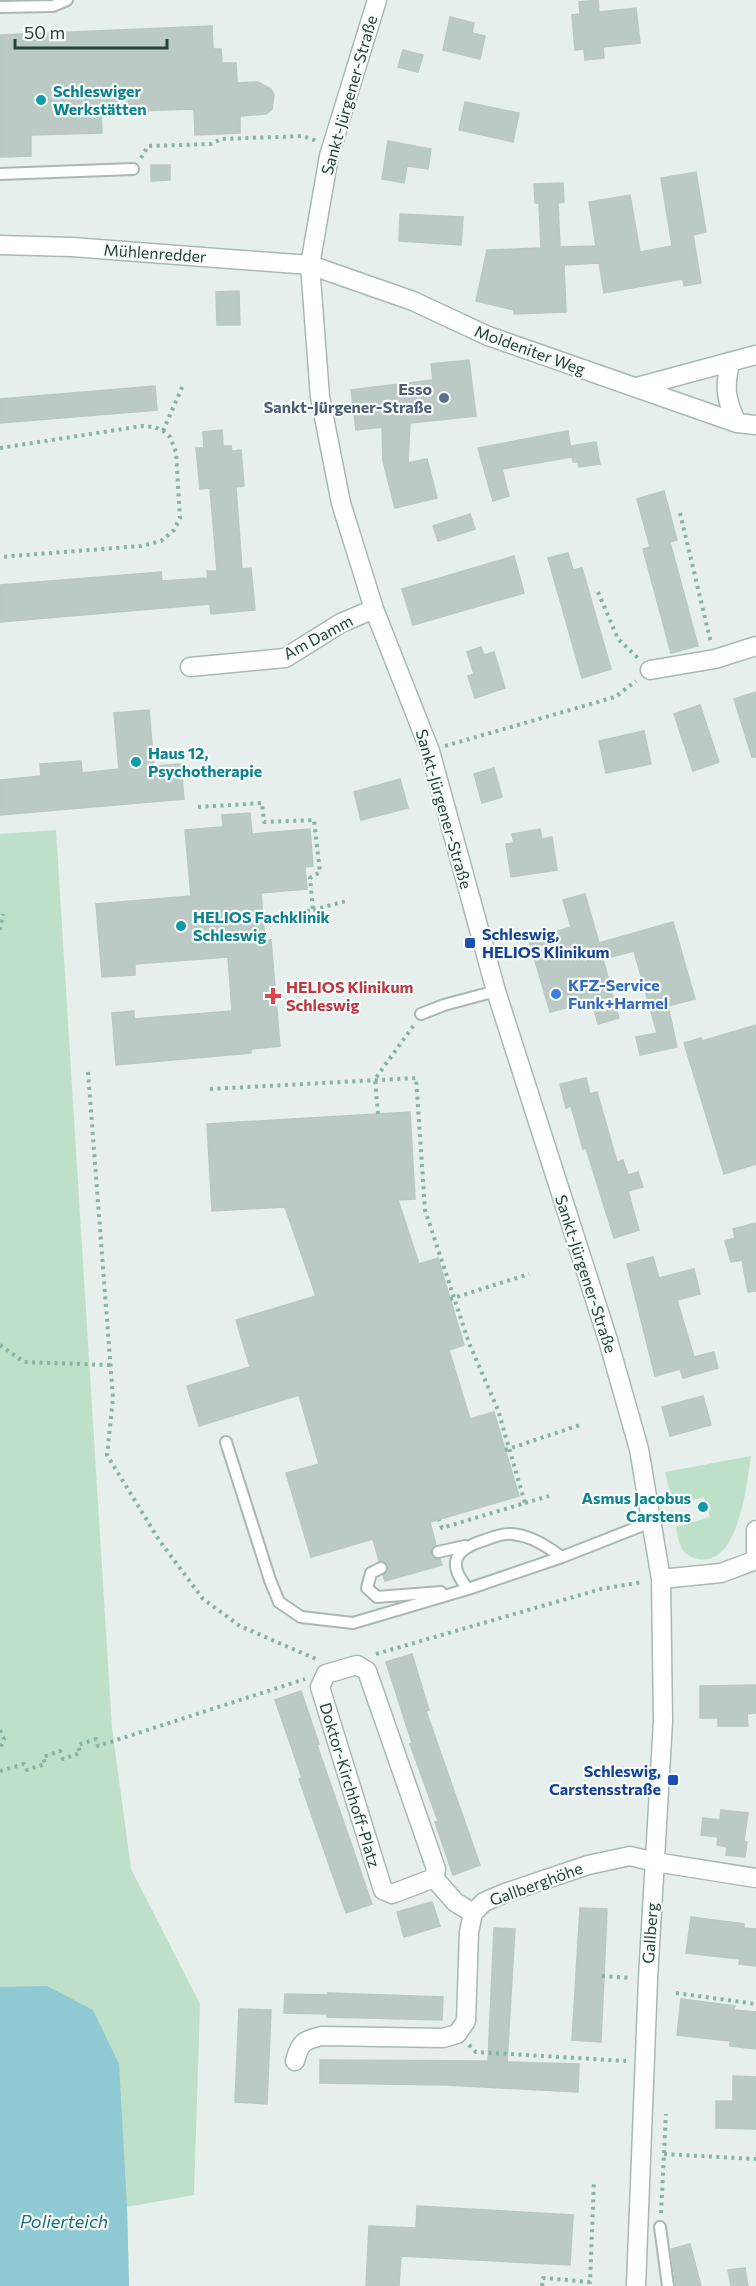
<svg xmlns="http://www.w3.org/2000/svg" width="756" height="2286" viewBox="0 0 756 2286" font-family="Commissioner,sans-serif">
<rect width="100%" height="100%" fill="#e6efeb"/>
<path fill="#bfe0c8" d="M56,830L112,1728L131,1869L200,2004L194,2195L127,2207L129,2286H0V834Z
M751,1456C747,1482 739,1567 698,1559C680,1555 679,1543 676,1527L710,1517L704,1497L673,1505L665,1472Z"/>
<path fill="#8ec9d4" d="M47,1986L93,2010L119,2064L127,2207L129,2286H0V1987Z"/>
<path fill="#bbcac4" stroke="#b8c9c2" stroke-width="1.5" d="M598,0L599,12L636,8L640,43L603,47L604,58L585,60L584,49L575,50L572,15L580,14L579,2Z
M450,17L474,23L472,33L485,36L480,59L443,50Z
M212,26L213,49H221L222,63H236L237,83L258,82L271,89L274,95L272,109L266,114L240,116V133L195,135L194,109L101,112L102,133L31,135V156L0,157V35Z
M403,50L423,55L418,72L398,67Z
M465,102L519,113L513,142L459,130Z
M388,141L431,149L428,169L407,166L404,183L382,179Z
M151,165H170V180L151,181Z
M696,172L706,232L693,235L701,283L684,286L683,279L604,293L599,263L564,265L566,312L514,314V310L476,301L487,250L541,248L539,203H535L534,184L563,183L564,202L558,203L560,247L596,246L589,202L630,195L640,252L672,246L661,178Z
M400,214L463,217L461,245L399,241Z
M239,291L240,325H217L216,292Z
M469,360L476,416L410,423L408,463L427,459L437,498L395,508L383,461L382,427L356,430L351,390L433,380L431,364Z
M155,386L157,410L0,423V399Z
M222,430L223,446H231L232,451L241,450L244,486L236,487L242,569L251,568L255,610L211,614L210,604L0,622V585L161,572L162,581L208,578L207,571H217L210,488L200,489L196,448H204L203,432Z
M568,431L572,457L502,469L509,496L493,501L478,448Z
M596,442L600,464L579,467L578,462H573L570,446Z
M664,491L677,540L670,542L698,646L671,653L643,549L650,547L637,499Z
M470,514L475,529L438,541L433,526Z
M568,553L573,570L582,568L611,669L582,678L548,558Z
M514,556L524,593L413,625L402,589Z
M481,647L484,655L494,652L505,688L475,698L468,676L474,674L467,652Z
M756,692V757H752L734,699Z
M700,705L719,762L693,771L674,714Z
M149,710L154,766L181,764L184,799L0,815V780L41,776L40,764L81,761L82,773L119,769L114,713Z
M644,731L651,764L606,773L599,741Z
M494,768L502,797L482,803L474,774Z
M400,779L408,808L361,820L354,792Z
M250,813L252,834L310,829L313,866L305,867L307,889L261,893L265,940H271L280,1046L251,1049V1053L116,1065L112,1013L134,1011V1019L232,1011L228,957L135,964V975L102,977L96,904L191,896L185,830L223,827L222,815Z
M540,829L542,839L552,837L557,870L511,877L506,844L514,843L512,834Z
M585,894L599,943L673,922L695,999L668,1006L677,1047L640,1055L636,1037L657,1033L634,951L603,959L619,1018L598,1024L592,1001L550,1012L529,940L571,927L563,900Z
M756,1025V1164L724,1174L684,1043L701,1038L702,1041Z
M586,1078L590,1094L597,1092L617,1162L623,1160L628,1175L638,1172L643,1187L628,1191L639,1230L614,1238L586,1148L583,1149L571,1106L566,1108L560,1084Z
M410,1112L415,1199L398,1200L419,1264L438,1258L464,1345L449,1350L470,1419L494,1412L519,1496L430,1522L436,1545L431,1549V1554L435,1559H440L442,1565L385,1581L383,1575L388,1572V1565L385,1561H379L373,1539L311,1557L286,1473L319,1464L299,1395L199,1426L187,1386L250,1367L236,1320L316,1296L285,1207L212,1211L207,1124Z
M756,1223V1291L748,1292L742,1260L731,1262L725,1241L735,1238L733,1229Z
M653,1257L659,1278L694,1269L700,1294L677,1300L694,1357L714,1352L718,1368L683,1378L680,1369L655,1376L627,1264Z
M703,1396L711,1425L670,1436L662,1407Z
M412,1654L429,1710L426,1711L480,1865L453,1875L435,1822L438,1821L410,1744L412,1743L386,1662Z
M756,1685V1713L747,1714L748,1726H718V1718H700V1686Z
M301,1691L319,1744L317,1745L372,1904L346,1913L299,1779L302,1778L275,1700Z
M721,1810L748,1813L744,1841L747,1842L745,1857L726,1855L727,1847L717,1845L718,1837L701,1835L703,1818L720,1820Z
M432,1902L440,1926L404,1937L397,1912Z
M580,1908L607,1909L601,2042L572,2040Z
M691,1917L744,1924V1928L756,1929V1966L739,1964L740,1959L686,1953Z
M494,1928L515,1929L507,2062L579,2064L578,2092L446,2085L320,2083V2060L488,2061Z
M328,1993L443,1997L442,2020L327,2017V2014L284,2013L285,1994L328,1995Z
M681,1999L735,2006L734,2010L756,2012V2049L730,2046V2041L677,2035Z
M239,2009L271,2010L267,2104L235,2102Z
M733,2076L756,2077V2129L716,2128V2101H733Z
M417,2206L573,2215L570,2265L401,2256L399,2286H366L369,2226L416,2228Z
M690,2244L701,2286H676L671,2249Z
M745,2268L748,2286H731L728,2270Z"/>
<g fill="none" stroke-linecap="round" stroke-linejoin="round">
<g stroke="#a8b8b2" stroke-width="14">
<path id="service" d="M0,7L53,6L67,0
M0,174L133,169
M421,1014L444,1005L496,991
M226,1442L270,1580L279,1602L301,1617L353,1623L468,1589L562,1557L651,1522
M438,1552L465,1546
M381,1568L371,1573L367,1588L377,1597L441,1592
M468,1589C446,1563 455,1549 485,1540C493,1537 503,1533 512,1534C532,1536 546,1546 562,1557
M660,2227L668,2286"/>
</g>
<g stroke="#a8b8b2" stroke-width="21">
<path id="minor" d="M730,363C724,388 726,400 737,423
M637,387L756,355
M190,667L285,658L341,623L374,609
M650,670L715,659L756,646
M756,1560V1530
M661,1579L721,1573L756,1560
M434,1878L392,1894L383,1890L320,1687L326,1674L357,1665L367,1671L436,1869L434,1878L455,1902L473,1913
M295,2061C300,2042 304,2040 322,2036L443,2038L457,2034L466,2021L469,1932L473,1913L484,1902L505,1893L588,1865L630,1856L655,1862L756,1878
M636,2286L648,1979L663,1721L661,1579L639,1449L608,1340L496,991L430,751L374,609L341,503L320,397L310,265L413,301L488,336L737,423L756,425"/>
</g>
<g stroke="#a8b8b2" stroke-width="21">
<path id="tertiary" d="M0,245L72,247L310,265L329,156L377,0"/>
</g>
<path stroke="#86b3a5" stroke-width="4" stroke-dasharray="3 4.5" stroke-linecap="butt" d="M141,158L148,146L211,144L221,139L303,136L317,141
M163,431L184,383
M0,448L142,426L155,427L163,431L170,437L176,452L180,518L174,530L161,541L141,546L0,557
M680,513L711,643
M598,592L618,639L639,659
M445,746L615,697L636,681
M198,807L262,803L264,822L314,820L320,872L310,878L313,910L283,915
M313,910L346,901
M0,930L3,914
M88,1072L113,1398L107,1455L159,1540L203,1599L240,1626L316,1659
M210,1089L416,1078L425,1210L469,1343L498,1410L525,1503L442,1528L439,1520
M378,1114L375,1079L414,1025
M450,1299L529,1274
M0,1345L24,1362L110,1365
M505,1450L580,1425
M525,1503L549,1496
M376,1654L601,1589L643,1582
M0,1730L4,1739L0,1749
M0,1771L24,1764L27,1770L45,1764L43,1757L60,1751L63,1759L80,1753L78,1745L96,1739L98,1746L305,1679
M602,1976L632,1978
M676,1993L756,2004
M469,2045L476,2052L626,2061
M664,2154L756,2159
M661,2213L666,2114
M542,2286L543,2278L590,2282L594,2181"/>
<use href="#service" stroke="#fff" stroke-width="10"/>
<use href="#minor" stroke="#fff" stroke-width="18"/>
<use href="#tertiary" stroke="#fff" stroke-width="18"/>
</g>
<g fill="#0f9aa8" stroke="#f7fbf9" stroke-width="2">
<circle cx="41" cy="100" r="6"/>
<circle cx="136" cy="762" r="6"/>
<circle cx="181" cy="926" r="6"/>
<circle cx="703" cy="1507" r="6"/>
</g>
<circle fill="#5c6f8a" stroke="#f7fbf9" stroke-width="2" cx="444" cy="398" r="6"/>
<g fill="#1a4fb4" stroke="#f7fbf9" stroke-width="2">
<rect x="464" y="937" width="12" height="12" rx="3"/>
<rect x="667" y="1774" width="12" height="12" rx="3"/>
</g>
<circle fill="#3f7fe0" stroke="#f7fbf9" stroke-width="2" cx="556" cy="994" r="6"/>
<path fill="#e0444e" stroke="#f7fbf9" stroke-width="2" d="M270 987h6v6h6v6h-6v6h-6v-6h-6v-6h6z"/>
<g text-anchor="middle" stroke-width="4.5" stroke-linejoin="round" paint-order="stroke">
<g font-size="16" font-weight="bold" fill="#0d838f" stroke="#f7fbf9" text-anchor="start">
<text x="53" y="97">Schleswiger<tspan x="53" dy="18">Werkstätten</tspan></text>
<text x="148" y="759">Haus 12,<tspan x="148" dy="18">Psychotherapie</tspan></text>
<text x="193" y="923">HELIOS Fachklinik<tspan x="193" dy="18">Schleswig</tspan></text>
<text x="691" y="1504" text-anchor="end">Asmus Jacobus<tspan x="691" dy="18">Carstens</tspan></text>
</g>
<g font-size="16" fill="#24423a" stroke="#f7fbf9">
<text transform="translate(349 95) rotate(-74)" y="6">Sankt-Jürgener-Straße</text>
<text transform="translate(155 253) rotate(4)" y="6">Mühlenredder</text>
<text transform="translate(530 350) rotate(20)" y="6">Moldeniter Weg</text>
<text transform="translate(318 637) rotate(-28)" y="6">Am Damm</text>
<text transform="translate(444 809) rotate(74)" y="6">Sankt-Jürgener-Straße</text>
<text transform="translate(586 1274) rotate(72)" y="6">Sankt-Jürgener-Straße</text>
<text transform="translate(350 1785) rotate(73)" y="6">Doktor-Kirchhoff-Platz</text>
<text transform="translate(536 1884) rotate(-20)" y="6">Gallberghöhe</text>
<text transform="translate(650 1933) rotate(-86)" y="6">Gallberg</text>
</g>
<g font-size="16" font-weight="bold" fill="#4e5e75" stroke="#f7fbf9" text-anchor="end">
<text x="432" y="395">Esso<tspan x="432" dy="18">Sankt-Jürgener-Straße</tspan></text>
</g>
<g font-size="16" font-weight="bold" fill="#164399" stroke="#f7fbf9" text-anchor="start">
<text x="482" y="940">Schleswig,<tspan x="482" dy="18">HELIOS Klinikum</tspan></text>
<text x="661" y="1777" text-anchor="end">Schleswig,<tspan x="661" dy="18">Carstensstraße</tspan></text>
</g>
<g font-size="16" font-weight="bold" fill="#366cbe" stroke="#f7fbf9" text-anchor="start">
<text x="568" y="991">KFZ-Service<tspan x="568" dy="18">Funk+Harmel</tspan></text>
</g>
<g font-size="16" font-weight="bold" fill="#be3a42" stroke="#f7fbf9" text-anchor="start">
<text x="286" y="993">HELIOS Klinikum<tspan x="286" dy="18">Schleswig</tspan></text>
</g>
<g font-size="18" font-style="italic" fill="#1c6f80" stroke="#f7fbf9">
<text x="64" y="2228">Polierteich</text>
</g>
</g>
<path d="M15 39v9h152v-9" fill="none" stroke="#24423a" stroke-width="3"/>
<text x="24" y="39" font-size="18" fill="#24423a" stroke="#f7fbf9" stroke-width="4.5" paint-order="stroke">50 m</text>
</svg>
